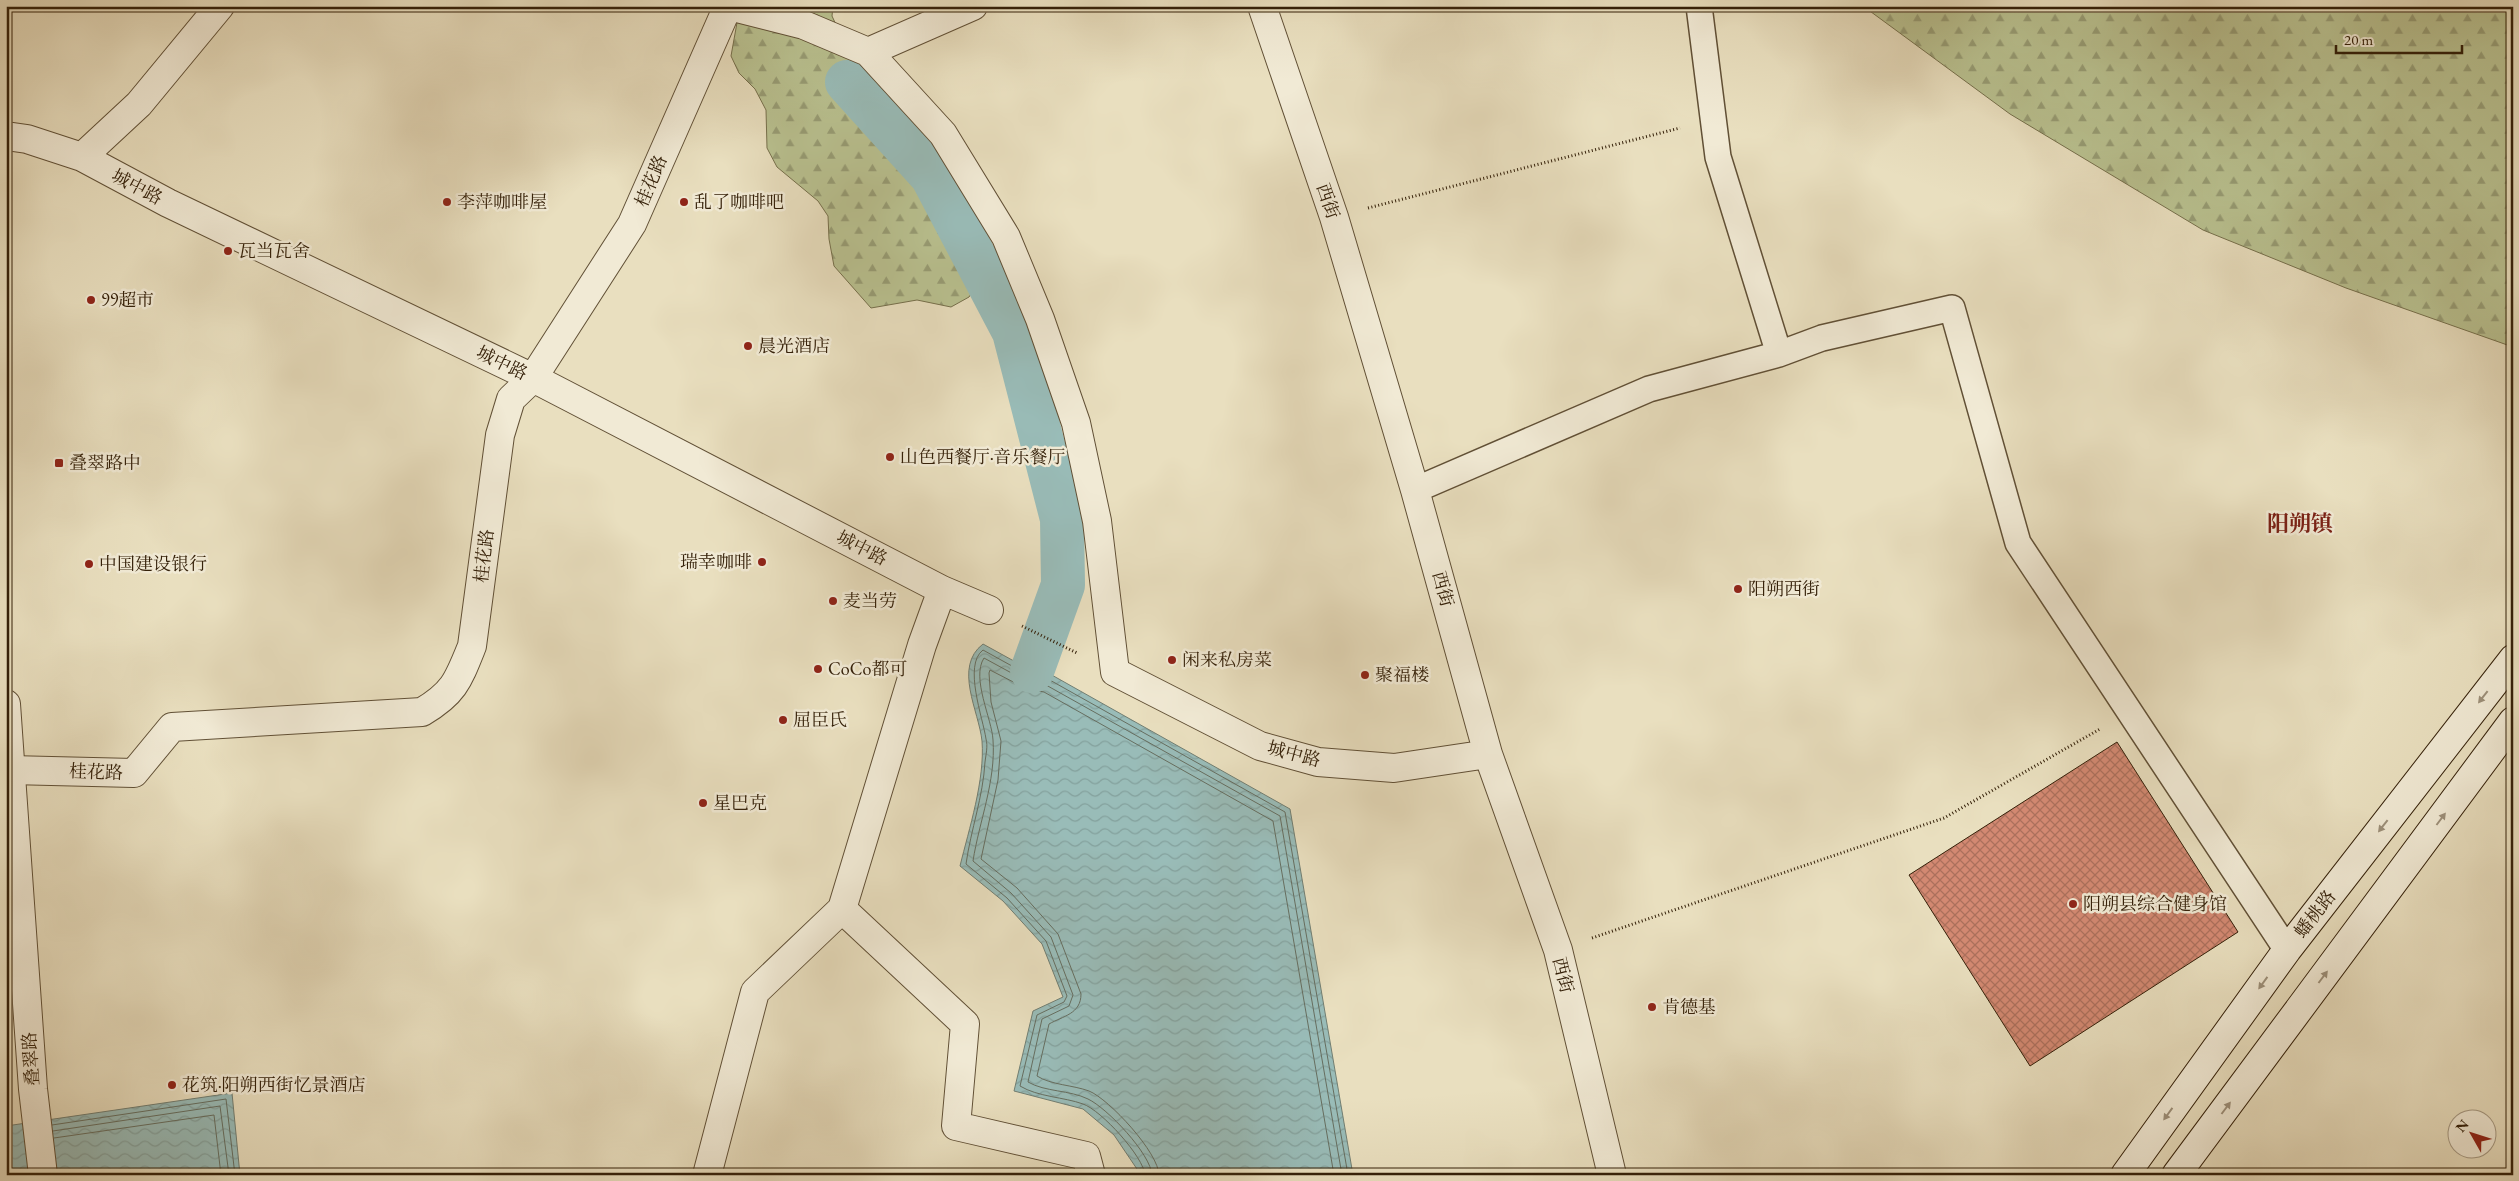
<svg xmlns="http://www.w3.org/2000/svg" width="2519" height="1181" viewBox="0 0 2519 1181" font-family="'EB Garamond','Noto Serif SC',serif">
<defs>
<pattern id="forest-firs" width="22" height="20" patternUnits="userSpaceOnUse" patternTransform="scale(1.25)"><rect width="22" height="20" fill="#b9c190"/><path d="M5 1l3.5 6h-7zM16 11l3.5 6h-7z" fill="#979c74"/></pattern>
<pattern id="water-waves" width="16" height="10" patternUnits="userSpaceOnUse" patternTransform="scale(1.25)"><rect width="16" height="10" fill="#99bcb8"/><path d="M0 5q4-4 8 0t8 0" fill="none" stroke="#84a19d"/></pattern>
<pattern id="building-cross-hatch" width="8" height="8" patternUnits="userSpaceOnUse" patternTransform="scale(1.25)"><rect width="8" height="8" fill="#d38972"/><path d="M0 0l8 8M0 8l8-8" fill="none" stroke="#ac705c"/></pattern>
</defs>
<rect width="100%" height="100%" fill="#e9dfbf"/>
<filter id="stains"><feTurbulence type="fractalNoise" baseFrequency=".004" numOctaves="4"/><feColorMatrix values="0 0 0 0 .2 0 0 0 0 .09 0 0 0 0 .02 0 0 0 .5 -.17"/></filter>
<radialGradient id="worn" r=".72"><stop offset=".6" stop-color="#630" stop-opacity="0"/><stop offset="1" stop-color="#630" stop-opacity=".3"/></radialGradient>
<path fill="url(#forest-firs)" stroke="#76704c" d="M740,6H833L832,16L855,66L920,141L959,198L995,260L969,297L951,307L917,300L871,308L834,266L829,239L828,216L818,201L777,167L767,148L766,110L755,89L739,73L731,56Z
M1863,6H2513V347L2346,288L2203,230L2010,114Z"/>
<path fill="url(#water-waves)" stroke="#717e72" d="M983,644L1032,671L1050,674L1290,809L1353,1175H1141L1114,1135L1083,1109L1014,1091L1033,1011L1063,997L1042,944L1003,901L960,866C969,829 985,780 982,741C979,711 953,667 983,644Z
M232,1093L240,1175H6V1126Z"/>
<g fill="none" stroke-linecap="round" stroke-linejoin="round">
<path stroke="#666e60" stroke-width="1" d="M52,1125L226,1099L235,1175
M53,1131L220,1106L229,1175
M54,1138L214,1115L221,1175
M1145,1175C1144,1157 1101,1110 1083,1104C1064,1097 1038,1097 1020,1086L1037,1015L1064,1002L1067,996L1046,941L1007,898L966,864C971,829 983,797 985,762C986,754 988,746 986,739C983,718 963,665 983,650L1030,676L1048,679L1285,812L1348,1175
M1152,1175C1151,1154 1107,1108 1088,1099C1070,1090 1045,1092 1028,1082L1042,1019L1069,1006L1073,995L1051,937L1011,893L973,861C979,822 996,781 993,740C992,719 971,678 984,658L1028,682L1046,685L1280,816L1342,1175
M1159,1175C1159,1153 1109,1099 1089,1091C1073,1085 1051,1085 1037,1076L1049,1024C1063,1016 1081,1014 1081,994L1058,934L1017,888L981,859L998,780L1001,741L991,702L989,673L990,670L1025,688L1044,692L1273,821L1334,1175"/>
<path stroke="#99bcb8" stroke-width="44" d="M847,82L932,176L1014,332L1062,519L1063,585L1032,671"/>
</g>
<path fill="url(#building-cross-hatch)" stroke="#342009" d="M2117,742L2238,932L2030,1066L1909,875Z"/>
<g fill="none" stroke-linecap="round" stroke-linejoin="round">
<g stroke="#615036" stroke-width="28">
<path id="service" d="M1699,6L1718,157L1779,354
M1415,490L1649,389L1779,354L1822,338L1952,308L2018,543L2287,950"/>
</g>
<g stroke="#615036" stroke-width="30">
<path id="pedestrian" d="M729,6L804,25L868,52L943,134L1006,237L1040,319L1076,423L1097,521L1115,672L1260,746L1318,762L1394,768L1488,754
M1262,6L1334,217L1415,490L1488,754L1558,950L1612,1175
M868,52L973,6
M6,136L27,139L82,157L168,203L533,378L942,590L989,610
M82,157L139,104L220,6
M10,770L134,773L172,727L422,712C454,693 458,681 472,646L500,435L511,399L533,378L632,224L728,6
M842,909L965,1024L956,1126L1086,1156L1091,1175
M707,1175L755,992L842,909L922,645L942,590"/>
</g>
<g stroke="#615036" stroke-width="30">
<path id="tertiary" d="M6,704L33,1089L43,1175"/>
</g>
<g stroke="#342009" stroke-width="30">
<path id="secondary" d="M2125,1175L2287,950L2513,659
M2176,1175L2513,721"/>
</g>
<path stroke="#342009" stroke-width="3" stroke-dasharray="1 2.5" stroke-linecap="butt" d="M1368,208L1680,128
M1022,626L1077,653
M1592,938L1944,818L2100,729"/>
<use href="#service" stroke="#f1ead5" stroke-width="25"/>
<use href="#pedestrian" stroke="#f1ead5" stroke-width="28"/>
<use href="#tertiary" stroke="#f1ead5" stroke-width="28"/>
<use href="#secondary" stroke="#f1ead5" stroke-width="28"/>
</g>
<defs><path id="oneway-solid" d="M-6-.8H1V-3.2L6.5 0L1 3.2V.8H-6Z" transform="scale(1.25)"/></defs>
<g fill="#9c8f79">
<use href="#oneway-solid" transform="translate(2483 697) rotate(128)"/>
<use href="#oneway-solid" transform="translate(2441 819) rotate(-53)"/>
<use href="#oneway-solid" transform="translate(2383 826) rotate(128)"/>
<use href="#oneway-solid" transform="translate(2323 977) rotate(-53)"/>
<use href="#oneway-solid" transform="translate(2263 983) rotate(126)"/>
<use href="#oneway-solid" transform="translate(2226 1108) rotate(-53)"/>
<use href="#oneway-solid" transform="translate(2168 1114) rotate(126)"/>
</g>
<g fill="#8f2418" stroke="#f1ead5" stroke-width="2">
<circle cx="447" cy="202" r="5"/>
<circle cx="684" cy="202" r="5"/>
<circle cx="228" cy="251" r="5"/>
<circle cx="91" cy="300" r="5"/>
<circle cx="748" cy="346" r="5"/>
<circle cx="890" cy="457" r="5"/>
<rect x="54" y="458" width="10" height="10" rx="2.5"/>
<circle cx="762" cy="562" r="5"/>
<circle cx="89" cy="564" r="5"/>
<circle cx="1738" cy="589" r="5"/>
<circle cx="833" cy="601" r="5"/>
<circle cx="1172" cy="660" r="5"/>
<circle cx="818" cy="669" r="5"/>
<circle cx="1365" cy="675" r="5"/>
<circle cx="783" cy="720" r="5"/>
<circle cx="703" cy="803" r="5"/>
<circle cx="2073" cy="904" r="5"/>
<circle cx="1652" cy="1007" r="5"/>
<circle cx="172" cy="1085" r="5"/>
</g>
<g text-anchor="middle" stroke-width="5" stroke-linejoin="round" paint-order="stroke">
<g font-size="18" fill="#342009" stroke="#f1ead5">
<text transform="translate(651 181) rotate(-67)" y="6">桂花路</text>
<text transform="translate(137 187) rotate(28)" y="6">城中路</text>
<text transform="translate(1328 201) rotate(71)" y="6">西街</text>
<text transform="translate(502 363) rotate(26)" y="6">城中路</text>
<text transform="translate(862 548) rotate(27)" y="6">城中路</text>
<text transform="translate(484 556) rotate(-83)" y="6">桂花路</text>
<text transform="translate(1443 589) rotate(75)" y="6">西街</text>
<text transform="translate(1294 754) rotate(15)" y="6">城中路</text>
<text transform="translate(96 772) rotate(2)" y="6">桂花路</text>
<text transform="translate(2315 914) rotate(-52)" y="6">蟠桃路</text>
<text transform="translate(1563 975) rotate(76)" y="6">西街</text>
<text transform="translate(31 1059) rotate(-94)" y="6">叠翠路</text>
</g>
<g font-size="18" fill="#342009" stroke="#f1ead5" text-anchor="start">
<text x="457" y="208">李萍咖啡屋</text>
<text x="694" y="208">乱了咖啡吧</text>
<text x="238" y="257">瓦当瓦舍</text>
<text x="101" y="306">99超市</text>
<text x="758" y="352">晨光酒店</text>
<text x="900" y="463">山色西餐厅·音乐餐厅</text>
<text x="69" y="469">叠翠路中</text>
<text x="752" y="568" text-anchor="end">瑞幸咖啡</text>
<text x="99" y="570">中国建设银行</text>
<text x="1748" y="595">阳朔西街</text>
<text x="843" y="607">麦当劳</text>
<text x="1182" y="666">闲来私房菜</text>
<text x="828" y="675">CoCo都可</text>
<text x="1375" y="681">聚福楼</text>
<text x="793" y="726">屈臣氏</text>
<text x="713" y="809">星巴克</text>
<text x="2083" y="910">阳朔县综合健身馆</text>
<text x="1662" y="1013">肯德基</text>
<text x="182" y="1091">花筑·阳朔西街忆景酒店</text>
</g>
<g font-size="22" font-weight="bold" fill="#7a1f14" stroke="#f1ead5">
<text x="2300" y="531">阳朔镇</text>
</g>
</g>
<rect width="2519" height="1181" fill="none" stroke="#e9dfbf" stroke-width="25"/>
<rect x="8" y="8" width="2504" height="1166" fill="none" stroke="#342009" stroke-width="2.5"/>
<rect x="12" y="12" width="2494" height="1156" fill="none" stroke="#342009"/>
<g transform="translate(2472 1134) rotate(309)"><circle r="24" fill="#f1ead5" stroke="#a59983"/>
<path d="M0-4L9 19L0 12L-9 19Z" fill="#8f2418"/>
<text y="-8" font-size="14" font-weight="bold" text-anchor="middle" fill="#342009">N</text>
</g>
<path d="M2336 45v8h126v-8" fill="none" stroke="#342009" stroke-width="2.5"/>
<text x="2344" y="45" font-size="15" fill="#342009" stroke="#f1ead5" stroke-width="4" paint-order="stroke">20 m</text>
<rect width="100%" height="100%" filter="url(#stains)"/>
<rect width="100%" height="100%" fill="url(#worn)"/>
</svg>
